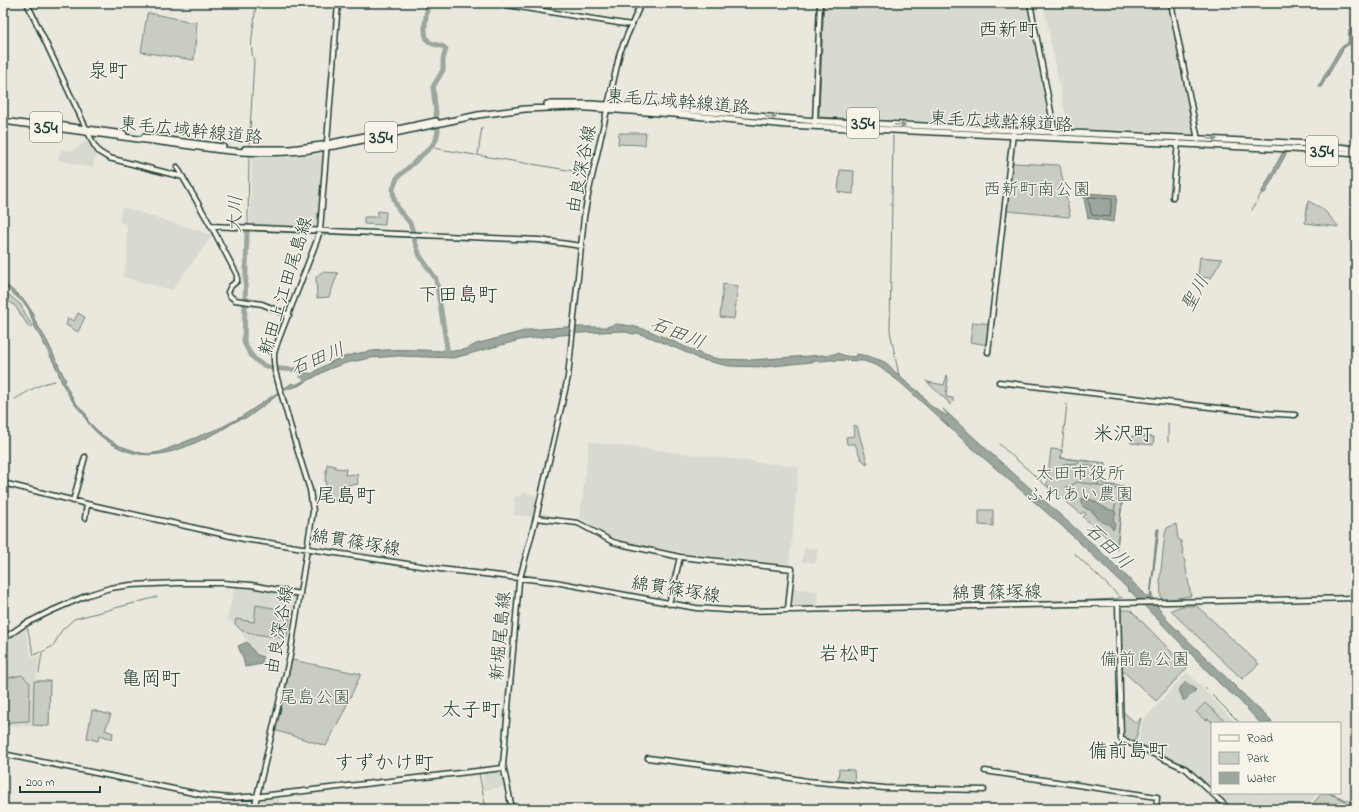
<svg xmlns="http://www.w3.org/2000/svg" width="1359" height="812" viewBox="0 0 1359 812" font-family="'Indie Flower','Klee One',sans-serif">
<rect width="100%" height="100%" fill="#eae8dd"/>
<filter id="ink" filterUnits="userSpaceOnUse"><feTurbulence type="fractalNoise" baseFrequency=".025" numOctaves="2"/><feDisplacementMap in="SourceGraphic" scale="8" xChannelSelector="R" yChannelSelector="G"/><feConvolveMatrix kernelMatrix="1 2 1 2 8 2 1 2 1" color-interpolation-filters="sRGB"/></filter>
<g filter="url(#ink)">
<path fill="#d9dacf" d="M825,3H1027L1051,124L1046,128L824,116L820,112Z
M1043,3H1169L1195,133L1193,136L1068,128Z
M88,140L96,156L92,168L58,160L61,149L72,151Z
M320,154L323,157L317,227L316,228L250,225L252,158H278Z
M122,207L213,235L172,290L122,277L127,259V225L119,221Z
M589,442L799,467L789,565L689,554L617,540L580,518Z
M524,492L539,497L534,517L513,515L515,504L514,497L520,496Z
M804,547L818,549L816,563L802,562Z
M235,586L256,589L295,596L288,640L287,643H268L267,655L256,652L241,633L242,632L239,628L227,619Z
M793,588L818,591L817,606H795L792,603Z
M25,628L31,655L34,658L38,656L39,657L36,679L50,681V726L48,727L14,726L3,728V642Z
M1187,672L1236,723H1212V790L1192,772L1138,745V744L1142,722L1145,718Z
M497,771L501,774L504,787L484,790L482,773L483,772Z
M1215,793H1318L1304,809H1232Z
M279,798V809H256L258,802L261,800Z"/>
<path fill="#c8ccc1" stroke="#74847a" d="M149,13L184,20L188,22H197L194,60L141,52L147,14Z
M619,133H646L645,145L618,144Z
M1013,163L1059,165L1060,166L1070,216L1069,217L1008,211L1006,209L1012,164Z
M840,170L854,171L853,194L838,192Z
M1308,201L1323,209L1339,227L1305,223Z
M378,211L386,212L385,225L364,224V217H377Z
M1200,257L1222,259L1211,278L1198,277Z
M322,272L338,273L329,297L317,298L316,277Z
M723,284L738,286L734,319L720,317Z
M3,290L20,304L32,326L29,327L15,306L3,297Z
M78,313L85,317L78,332L66,325L68,318L74,321Z
M973,322L991,324L989,345L970,342Z
M947,375L948,378L946,397L953,398V402L950,405L946,399H945L925,380L927,382L944,385Z
M853,425L857,426L868,465L861,459L855,444H847L846,437L854,436Z
M1132,436L1154,437L1153,445L1131,443Z
M1051,449L1062,450L1061,458L1105,463L1103,484L1124,487L1117,546L1083,517L1086,514L1084,512L1081,514L1047,485Z
M327,464L335,466V468L346,469L345,475L357,474L358,484L348,485V493H346L344,501L324,500L326,481H325Z
M979,510H993V526L979,525Z
M1176,524L1178,539L1181,541L1191,596L1164,600L1161,598L1160,578L1165,534L1167,528Z
M256,605L290,611V619L287,636L285,638L254,634L244,631H242L235,624L236,619L254,622Z
M1182,606H1197L1259,664L1242,679L1177,617L1171,610Z
M1120,610H1131L1187,668L1156,701L1124,672L1121,674Z
M292,660L361,674L343,713L326,746L274,730Z
M22,675L30,683L29,721L10,722V724L3,725V679Z
M34,681H50L49,726L33,725Z
M1205,703L1227,723H1212L1209,719L1205,720L1196,712Z
M92,710L111,715L105,730L113,733L112,739L100,735L98,741L87,738Z
M1122,711L1136,723L1141,718L1135,743L1125,739L1122,736Z
M839,769L854,770L855,782L838,781Z
M1322,793H1328L1346,801L1339,809H1314L1311,806Z"/>
<path fill="#9ca69c" stroke="#6a7c72" d="M1356,24V26L1350,33L1351,41L1350,44L1343,48L1342,52L1321,87H1318L1340,48L1348,43L1349,30Z
M1283,152H1287L1265,193H1261Z
M1085,193L1117,195L1114,222L1088,218L1083,194Z
M3,282L25,301L34,315V319L47,341L66,381L64,382L75,402L86,414L88,421L102,435L120,446L141,453L148,454L160,452L222,427L241,417L292,383L295,385L303,381L304,379L300,377C304,373 306,372 312,374C348,345 398,349 442,351L445,349L454,351L467,349L476,344L528,330L565,327H606L617,324L632,326L650,331L706,356L719,359L751,360L823,355L827,356L837,353L846,356L856,357L857,354C864,355 880,359 886,363C891,366 894,373 900,375L901,378L919,392L931,406L947,416L948,415L943,409L994,456L1094,545L1147,596L1150,597L1157,529H1159L1151,592L1153,600L1165,616L1167,620L1273,723H1260L1239,700L1222,686L1191,654L1130,591L1129,592V590L1061,525L971,447L901,383L878,366L864,361L830,360L764,367L729,366L698,359L692,355L652,338L637,333L633,334L622,331L581,333L542,337L520,340L454,358L398,356L371,358L346,363L329,369L298,386L292,388H287L247,418C237,418 227,428 218,432C179,451 145,468 106,440C96,433 89,426 84,415C82,412 78,409 76,406C70,398 59,380 58,371L34,325L29,310L25,304L3,285Z
M1085,498L1092,500L1107,509L1115,511L1116,514L1113,520L1115,525L1113,530L1110,525L1100,521L1092,511L1085,508L1081,504V499Z
M247,642L256,654L263,657L262,664L245,667L243,658L238,646Z
M1186,682L1196,690L1185,700H1183L1181,694L1178,690Z"/>
<g fill="none" stroke-linecap="round" stroke-linejoin="round">
<path stroke="#51675e" stroke-width="1" d="M1091,197L1112,199L1110,217L1092,215L1088,199Z"/>
<path stroke="#6a7c72" stroke-width="1" d="M824,3L819,115L821,117L892,121
M893,136L890,331L899,376
M249,148L254,61C247,42 257,22 255,3
M435,148L438,149
M439,149L475,155
M478,154L482,127
M477,155L530,164
M532,164L573,171
M1257,201L1262,192
M1252,210L1255,204
M248,225L249,155
M15,399C28,392 40,383 55,381
M1168,442V423
M999,444L1060,498L1059,499
M1062,448L1067,404
M1062,450L1061,458L1105,463L1103,484L1124,487L1122,506
M1063,464L1078,463L1094,467L1097,466H1101L1102,468L1098,485C1105,489 1114,486 1120,491L1114,510
M1066,487L1074,484L1076,482L1098,485
M1117,550L1121,508
M1074,553L1094,572
M1095,573L1120,597
M1073,601L1116,599L1122,597
M950,603L1071,601
M27,627L34,655L40,652
M39,673L42,652L53,646L62,630L74,619L157,597
M1202,685L1240,723
M479,773L486,809
M1330,793L1356,804"/>
<path stroke="#9ca69c" stroke-width="5" d="M247,231L244,342C256,372 276,369 304,370L302,376L305,378
M413,232L410,223L399,210L394,199L393,189L397,178L431,147L436,140L438,131L433,87L443,70V59L446,49C442,44 436,46 431,43C420,38 427,13 428,3
M413,236L420,256L436,279L448,354"/>
<g stroke="#1f3d34" stroke-width="7">
<path id="secondary" d="M27,3L94,145L99,152L109,158L183,177
M494,3L631,25
M1030,3L1055,133
M1171,3L1198,140
M815,123L820,3
M177,167L215,233L237,275V281L231,286L228,292L230,296L235,300L262,304L289,315
M1173,197L1178,142
M211,226L539,240L582,246
M988,352L1013,134
M999,382L1192,405L1262,413L1295,415
M3,483L87,504L244,539L440,569L555,582L696,608L740,611L1356,598
M73,501L85,457
M85,518L87,504
M536,518L578,523L613,542L620,544L680,557L792,569L788,609
M669,604L680,557
M1118,604L1121,739L1186,769L1229,809
M3,639L25,624L49,612L88,595L110,588L131,585L178,583H223L251,585L300,594
M3,754L208,796L230,798L261,796L503,768
M648,758L755,772L807,781L885,788L984,790
M985,771L1157,797L1156,809
M254,809L290,656L313,511L310,490L294,439L275,371L274,361V353L278,341L317,240L320,230L338,3
M512,809L503,765L519,582L536,518L568,377L584,217L589,190L620,52L641,3"/>
</g>
<g stroke="#1f3d34" stroke-width="8">
<path id="highway" d="M547,104H590L675,109L816,121L1311,144L1356,149
M3,121L221,150C247,153 274,154 301,151C312,150 324,147 335,146L478,115L525,109L574,107L674,114L787,125L1311,150L1356,154
M35,122L124,134
M144,137L223,147
M245,149H290L322,145L436,121"/>
</g>
<use href="#secondary" stroke="#f7f3e8" stroke-width="4"/>
<use href="#highway" stroke="#f7f3e8" stroke-width="5"/>
</g>
<defs><path id="oneway-solid" d="M-6-.8H1V-3.2L6.5 0L1 3.2V.8H-6Z"/></defs>
<g fill="#8b988e">
<use href="#oneway-solid" transform="translate(771 117) rotate(5)"/>
<use href="#oneway-solid" transform="translate(900 125) rotate(3)"/>
<use href="#oneway-solid" transform="translate(1212 139) rotate(3)"/>
</g>
</g>
<g text-anchor="middle" stroke-width="3" stroke-linejoin="round" paint-order="stroke">
<g fill="#f7f3e8" stroke="#60746a" stroke-width="1">
<rect x="847" y="108" width="32" height="30" rx="3"/>
<rect x="30" y="112" width="32" height="30" rx="3"/>
<rect x="365" y="122" width="32" height="30" rx="3"/>
<rect x="1306" y="136" width="32" height="30" rx="3"/>
</g>
<g font-size="17" font-weight="bold" fill="#1f3d34">
<text x="863" y="129">354</text>
<text x="46" y="133">354</text>
<text x="381" y="143">354</text>
<text x="1322" y="157">354</text>
</g>
<g font-size="18" fill="#1f3d34" stroke="#f7f3e8">
<text transform="translate(678 101) rotate(5)" y="6">東毛広域幹線道路</text>
<text transform="translate(1001 121) rotate(3)" y="6">東毛広域幹線道路</text>
<text transform="translate(191 130) rotate(6)" y="6">東毛広域幹線道路</text>
<text transform="translate(581 169) rotate(-79)" y="6">由良深谷線</text>
<text transform="translate(285 286) rotate(-73)" y="6">新田上江田尾島線</text>
<text transform="translate(356 542) rotate(9)" y="6">綿貫篠塚線</text>
<text transform="translate(676 589) rotate(9)" y="6">綿貫篠塚線</text>
<text transform="translate(997 592) rotate(-1)" y="6">綿貫篠塚線</text>
<text transform="translate(279 630) rotate(-80)" y="6">由良深谷線</text>
<text transform="translate(500 636) rotate(-85)" y="6">新堀尾島線</text>
</g>
<g font-size="18" fill="#415a50" stroke="#f7f3e8">
<text x="1037" y="195">西新町南公園</text>
<text x="1080" y="479">太田市役所<tspan x="1080" dy="21">ふれあい農園</tspan></text>
<text x="1145" y="665">備前島公園</text>
<text x="315" y="703">尾島公園</text>
</g>
<g font-size="19" font-style="italic" fill="#445c53" stroke="#f7f3e8">
<text transform="translate(234 214) rotate(-88)" y="7">大川</text>
<text transform="translate(1194 293) rotate(-62)" y="7">聖川</text>
<text transform="translate(678 332) rotate(22)" y="7">石田川</text>
<text transform="translate(317 358) rotate(-22)" y="7">石田川</text>
<text transform="translate(1109 545) rotate(44)" y="7">石田川</text>
</g>
<g font-size="20" fill="#1f3d34" stroke="#f7f3e8">
<text x="1008" y="36">西新町</text>
<text x="108" y="77">泉町</text>
<text x="458" y="301">下田島町</text>
<text x="1123" y="440">米沢町</text>
<text x="346" y="502">尾島町</text>
<text x="849" y="660">岩松町</text>
<text x="151" y="685">亀岡町</text>
<text x="471" y="716">太子町</text>
<text x="1128" y="757">備前島町</text>
<text x="384" y="769">すずかけ町</text>
</g>
</g>
<rect width="1359" height="812" fill="none" stroke="#f7f3e8" stroke-width="16"/>
<rect x="8" y="8" width="1343" height="796" fill="none" stroke="#1f3d34" stroke-width="1.5" filter="url(#ink)"/>
<rect x="1211" y="722" width="130" height="72" fill="#f7f3e8" stroke="#a1aaa0"/>
<rect x="1219" y="735" width="20" height="6" fill="#f7f3e8" stroke="#a1aaa0"/>
<text x="1247" y="742" font-size="12" fill="#1f3d34">Road</text>
<rect x="1219" y="752" width="20" height="12" fill="#c8ccc1" stroke="#a1aaa0"/>
<text x="1247" y="762" font-size="12" fill="#1f3d34">Park</text>
<rect x="1219" y="772" width="20" height="12" fill="#9ca69c" stroke="#a1aaa0"/>
<text x="1247" y="782" font-size="12" fill="#1f3d34">Water</text>
<path d="M20 786v6h80v-6" fill="none" stroke="#1f3d34" stroke-width="2"/>
<text x="26" y="786" font-size="12" fill="#1f3d34" stroke="#f7f3e8" stroke-width="3" paint-order="stroke">200 m</text>
</svg>
